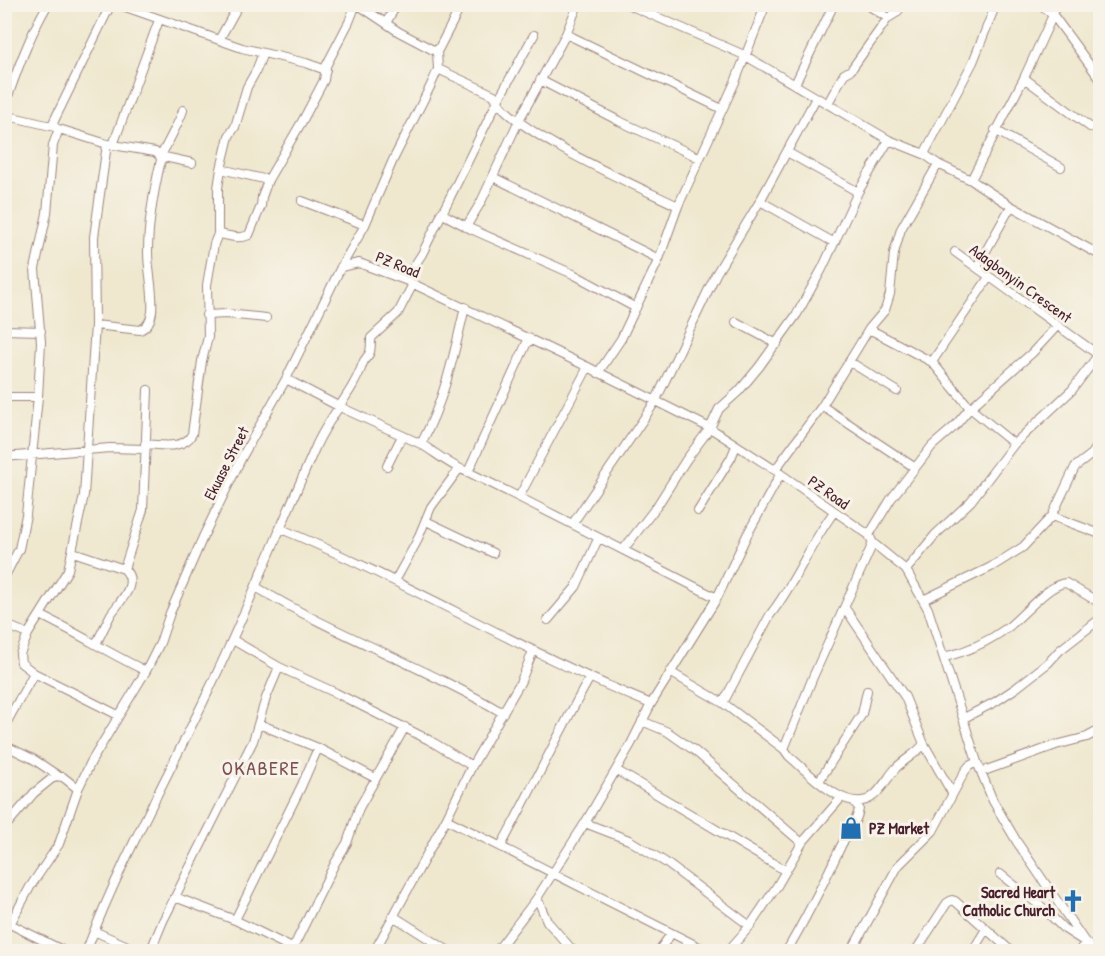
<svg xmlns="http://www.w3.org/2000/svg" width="1105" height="956" viewBox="0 0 1105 956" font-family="'Patrick Hand',sans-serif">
<rect width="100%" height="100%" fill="#f7f3e8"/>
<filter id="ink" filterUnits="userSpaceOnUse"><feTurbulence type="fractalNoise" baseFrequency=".0167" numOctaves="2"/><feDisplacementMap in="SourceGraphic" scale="12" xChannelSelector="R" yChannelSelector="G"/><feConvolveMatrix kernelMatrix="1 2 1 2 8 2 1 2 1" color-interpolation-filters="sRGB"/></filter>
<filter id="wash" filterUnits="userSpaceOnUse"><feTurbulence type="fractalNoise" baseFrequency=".008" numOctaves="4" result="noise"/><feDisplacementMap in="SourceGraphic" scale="24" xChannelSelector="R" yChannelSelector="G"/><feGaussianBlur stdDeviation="1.35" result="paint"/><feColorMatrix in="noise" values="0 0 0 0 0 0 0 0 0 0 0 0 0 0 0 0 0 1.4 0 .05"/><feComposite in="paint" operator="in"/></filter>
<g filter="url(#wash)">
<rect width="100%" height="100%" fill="#efe8cf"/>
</g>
<g filter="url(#ink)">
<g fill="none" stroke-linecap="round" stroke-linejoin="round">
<g stroke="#9c847d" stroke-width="10">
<path id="minor" d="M117,4L242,48L306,63L326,70
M357,4L399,32L437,52
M627,4L744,55L889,140L924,154L938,164L971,180L1011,206L1100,255
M866,4L888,18
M1040,4L1053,15L1100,79
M1050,13L1061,4
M386,23L397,4
M566,34L722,109
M219,40L239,4
M438,69L494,95C509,131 639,187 678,206
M1024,78L1090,127
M540,80L619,121L700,158
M795,84L834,4
M828,103L844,74L851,70L888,18L896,13L904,4
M4,108C16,73 29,36 48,4
M183,110C182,116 163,153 160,156L192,163
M4,115L55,127
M52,125L111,4
M995,130L1061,167
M107,144L94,237L95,325L84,495L68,570L28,634L20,654L21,663L34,673L118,715
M113,145L159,20
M787,152L858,192
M924,154L973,62L996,4
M221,169L229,136L235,127L247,87L256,71L263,53
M493,177L659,259
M971,180L1024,78L1053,15
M302,201L365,225
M760,201L833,242
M441,213L471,229L573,274L636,308
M466,227L481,202L519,120L566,34L578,4
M218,234V188L221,169L268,180
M955,252L1100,356
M341,267L359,263L405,280L588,367L710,428L775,470L869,535L873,543L906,570L928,609L977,762L993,801L1017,842L1085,942L1098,952
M977,267L1011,206
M405,280L422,254L497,102L534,35
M206,315L227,314L266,318
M736,322L777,344
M869,329L932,362L970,408L1014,444
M4,330L41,331
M850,362L897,391
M932,362L989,277
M598,373L621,339L659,259L678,206L735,82L766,4
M286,379L340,407L421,444C436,453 452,467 468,472C552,513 634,556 717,598
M4,397H38
M822,406L914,467
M145,444C161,445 184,450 192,434L202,361L208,337L207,285L214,244L218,234C229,235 238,240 249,235L261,206L262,197L268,180L304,118L324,80L326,66L349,22L356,4
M421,444C444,401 454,355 465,307
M4,457L110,448L145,449
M387,466L402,436
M775,470L822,406L869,329L885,310L890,294L894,253L901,229L938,164
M468,472L529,338
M519,497L588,367
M698,511L731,458L736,446
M1052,516L1100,534
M426,521L493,553
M573,523L655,402L716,274L760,201L816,98
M279,528C406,581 524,652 651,704
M869,535L891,499L932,446L955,426L970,408L1032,353L1057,326
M623,550L657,506L686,460L710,428L719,409L739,391L759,367L797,314L822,269L858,192L889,140
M73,552L124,569C140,584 119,602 111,614C106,624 101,634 96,644
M124,569L143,510L148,390
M906,570L935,535L971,501L1014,444L1072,390L1099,354
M4,578L19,549L26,515L38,397L41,342L35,269L47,213L53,145L59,129L107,144L155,152L160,156L161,160C154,190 148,221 148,252C148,272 154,292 152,312C151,320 147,327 140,330L95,325
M395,581L416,543L431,507L459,469
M256,587C335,635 423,666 503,713
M923,600L991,567L1023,547L1052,516L1075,467L1092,454L1100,442
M845,608L905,697L924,744L952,793
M40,615C76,632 110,654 146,671
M548,620L576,587L598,539
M4,624L28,634
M233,640L279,667L336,693L429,740L472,766
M944,657C966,652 989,641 1007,628C1021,618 1049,583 1066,583L1100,603
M670,672L723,703L784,749L789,756C808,772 847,815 872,797C881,791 888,777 896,768C905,759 916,754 924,744
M723,703L770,615C795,584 809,545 834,512
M964,718L995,702L1016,688L1048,663L1060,650L1100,619
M642,721L668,732L695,751L802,843
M259,724L318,748L375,778
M4,727L34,673
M4,745L33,759L57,775
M784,749L813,677L873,543
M616,770L786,871
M981,772L1056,745L1087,737L1100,730
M819,781L862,714L867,691
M446,819L709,952
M585,823L629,840L665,862L750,926
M4,828L34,793L55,776L63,777L78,789
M501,846C531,791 558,734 589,679
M1000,874L1043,908L1063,928L1085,942L1079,952
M175,897L235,920L292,948
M537,898L547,921L574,952
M393,916L450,952
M235,920L301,787L318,748
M10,924L66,952
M4,929L10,924L30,887L59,844L78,789L91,762L146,671L160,643L170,613L203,537L242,457L286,379L341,267L365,225L393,160L431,85L438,69L437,52L462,4
M94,931L141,952
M86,952C120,862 167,778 208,692C247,611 280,527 316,446C329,416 353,393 363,363C364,359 369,356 370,352C371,347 371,342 371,338L398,313L413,284
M150,952L163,921L253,741L266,698L279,667
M291,952L335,863L347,843L359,808L405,727
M374,952L446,819L472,766L521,681L533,651
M496,952L537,898L585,823L631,744L651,704L717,598L747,535L780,475
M658,952L671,934
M727,952L750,926L777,886L802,843L841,798
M786,952C807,917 824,882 841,846C847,834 858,821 859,808L855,803
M851,952L898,866L933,831L965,771L969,766L977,762
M915,952L947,903L952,900L955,901L1012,952
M972,952L986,929"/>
</g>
<use href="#minor" stroke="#fff" stroke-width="8"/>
</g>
</g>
<defs>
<g id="shop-bare" transform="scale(1.8)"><path d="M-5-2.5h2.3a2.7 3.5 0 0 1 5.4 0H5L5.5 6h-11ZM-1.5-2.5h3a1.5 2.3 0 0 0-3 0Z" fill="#1f6fb2" stroke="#f7f3e8" stroke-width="2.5" paint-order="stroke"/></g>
<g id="church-bare" transform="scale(1.8)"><path d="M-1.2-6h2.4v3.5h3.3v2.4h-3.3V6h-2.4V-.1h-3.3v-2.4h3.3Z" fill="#1f6fb2" stroke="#f7f3e8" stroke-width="2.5" paint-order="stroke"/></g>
</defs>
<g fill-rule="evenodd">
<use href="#shop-bare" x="851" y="828"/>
<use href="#church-bare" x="1073" y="901"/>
</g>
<g text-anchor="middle" stroke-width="6" stroke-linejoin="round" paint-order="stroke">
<g font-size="16" fill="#4a1f2b" stroke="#f7f3e8">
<text transform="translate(398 264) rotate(22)" y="6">PZ Road</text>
<text transform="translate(1021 283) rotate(36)" y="6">Adagbonyin Crescent</text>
<text transform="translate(226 463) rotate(-63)" y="6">Ekuase Street</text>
<text transform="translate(829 492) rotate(35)" y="6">PZ Road</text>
</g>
<g font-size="16" font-weight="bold" fill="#4a1f2b" stroke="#f7f3e8" text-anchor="start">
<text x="869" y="834">PZ Market</text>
<text x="1055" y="898" text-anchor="end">Sacred Heart<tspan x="1055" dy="18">Catholic Church</tspan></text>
</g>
<g font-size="20" letter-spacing="1.5" fill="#7e5050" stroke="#f7f3e8">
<text x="261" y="775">OKABERE</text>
</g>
</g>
<rect width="1105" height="956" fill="none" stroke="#f7f3e8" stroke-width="24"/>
</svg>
